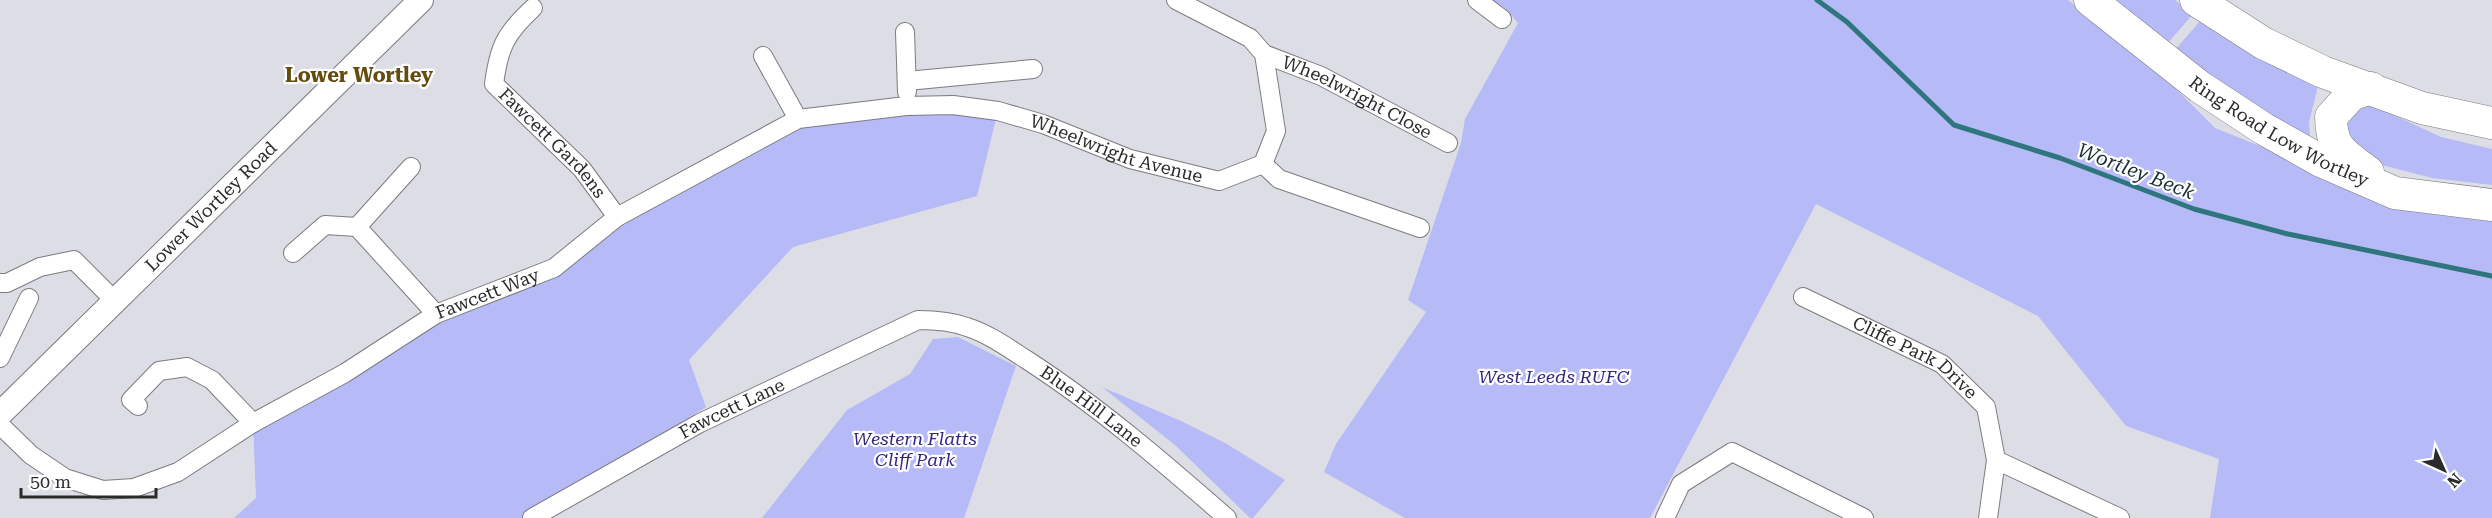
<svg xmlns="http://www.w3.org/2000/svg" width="2492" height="518" viewBox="0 0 2492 518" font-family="'Roboto Serif',serif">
<rect width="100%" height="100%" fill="#dddee5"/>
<path fill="#b6baf6" d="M1481,0H2068L2160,73L2215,128L2300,162L2492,205V518H2210L2219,459L2126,426L2038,316L1816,204L1650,518H1405L1324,472L1336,444L1426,312L1408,300L1461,143L1465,119L1518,23L1504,7Z
M2108,0H2175L2193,14L2167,44Z
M2201,20L2318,86L2309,122L2310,135L2306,140L2255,111L2175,50Z
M2372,105L2441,137L2492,149V185L2432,178L2374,163L2346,145L2344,119L2354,108Z
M998,111L977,196L793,247L689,360L706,407L526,518H234L256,498L253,423L436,314L554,268L617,217L798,119Z
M958,337L1016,366L964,518H762L847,410L910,374L933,339Z
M1102,387L1181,421L1227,444L1285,480L1253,518H1250L1176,446Z"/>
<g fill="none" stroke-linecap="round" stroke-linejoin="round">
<path stroke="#2e757d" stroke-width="5" d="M1817,0L1847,22L1954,125L2060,158L2194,209L2288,234L2492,276"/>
<g stroke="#7b7b81" stroke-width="20">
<g id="street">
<path id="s1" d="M1176,0L1250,38L1264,54L1321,76L1448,143"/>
<path d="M1477,0L1502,19"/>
<path id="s2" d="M533,8C505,34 499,47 494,84L582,169L617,217"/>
<path d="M905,32L907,92"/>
<path d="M763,56L798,119"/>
<path d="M907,81L1033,69"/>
<path d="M1263,164L1279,179L1420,228"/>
<path d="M357,227L411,167"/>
<path d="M293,253L325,225L357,227L436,314"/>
<path d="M0,283H7L40,267L74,260L115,301"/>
<path id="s3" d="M1803,297L1942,364L1986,407L1996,460L1988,518"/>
<path d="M0,358L29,298"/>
<path d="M138,406L131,400L159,371L187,367L212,380L253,423"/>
<path id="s4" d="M0,425L31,455L65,478L103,490L134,488L178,472L253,423L345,373L436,314L554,268L617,217L798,119L906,106L953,105L998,111L1043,124L1130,159L1219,181L1263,164L1276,131L1264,54"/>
<path d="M1996,460L2120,518"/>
<path id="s5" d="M532,518L700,423L918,320C935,320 951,321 967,327C989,334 1008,348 1027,360C1098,406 1163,462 1227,518"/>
<path d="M1665,518L1681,484L1732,452L1864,518"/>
</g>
</g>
<g stroke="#7b7b81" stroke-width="26">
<g id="secondary">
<path id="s6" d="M0,414L421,0"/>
</g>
</g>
<g stroke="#7b7b81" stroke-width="33">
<g id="highway">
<path id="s7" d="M2090,0L2200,87L2264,129L2321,161L2395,193L2492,205"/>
<path d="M2196,0L2263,43L2323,72L2422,108L2492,123"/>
<path d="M2368,172C2344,154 2331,149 2331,117L2351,95L2371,88"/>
</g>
</g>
<use href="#street" stroke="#fff" stroke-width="18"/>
<use href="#secondary" stroke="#fff" stroke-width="24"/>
<use href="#highway" stroke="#fff" stroke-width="32"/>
</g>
<g text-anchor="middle" stroke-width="4.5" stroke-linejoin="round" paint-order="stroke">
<g font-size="18" fill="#2a2b2d" stroke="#fff">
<text dy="6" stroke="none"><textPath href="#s1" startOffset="207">Wheelwright Close</textPath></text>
<text dy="6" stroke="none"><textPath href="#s7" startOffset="231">Ring Road Low Wortley</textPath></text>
<text dy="6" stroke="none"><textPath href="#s2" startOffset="171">Fawcett Gardens</textPath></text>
<text dy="6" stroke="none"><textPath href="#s4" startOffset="1244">Wheelwright Avenue</textPath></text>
<text dy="6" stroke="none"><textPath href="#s6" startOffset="296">Lower Wortley Road</textPath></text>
<text dy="6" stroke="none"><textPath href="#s4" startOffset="560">Fawcett Way</textPath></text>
<text dy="6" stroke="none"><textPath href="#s3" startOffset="128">Cliffe Park Drive</textPath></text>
<text dy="6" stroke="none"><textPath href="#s5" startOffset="632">Blue Hill Lane</textPath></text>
<text dy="6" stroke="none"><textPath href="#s5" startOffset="228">Fawcett Lane</textPath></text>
</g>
<g font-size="18" font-style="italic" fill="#322781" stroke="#fff">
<text x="1554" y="383">West Leeds RUFC</text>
<text x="915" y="445">Western Flatts<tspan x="915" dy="21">Cliff Park</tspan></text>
</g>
<g font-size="20" font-weight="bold" fill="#644b10" stroke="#fff">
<text x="359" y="82">Lower Wortley</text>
</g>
<g font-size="20" font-style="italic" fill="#182e31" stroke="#fff">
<text transform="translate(2136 171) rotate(21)" y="7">Wortley Beck</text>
</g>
</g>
<g transform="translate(2444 470) rotate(135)" stroke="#ffffff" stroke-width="4.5" paint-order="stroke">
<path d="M0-4.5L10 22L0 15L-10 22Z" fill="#2a2b2d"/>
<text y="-9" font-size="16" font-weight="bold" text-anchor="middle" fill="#2a2b2d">N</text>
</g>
<path d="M21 488v9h135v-9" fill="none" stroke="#2a2b2d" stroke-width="3"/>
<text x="30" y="488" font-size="18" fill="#2a2b2d" stroke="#ffffff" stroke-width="4.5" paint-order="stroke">50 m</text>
</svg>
